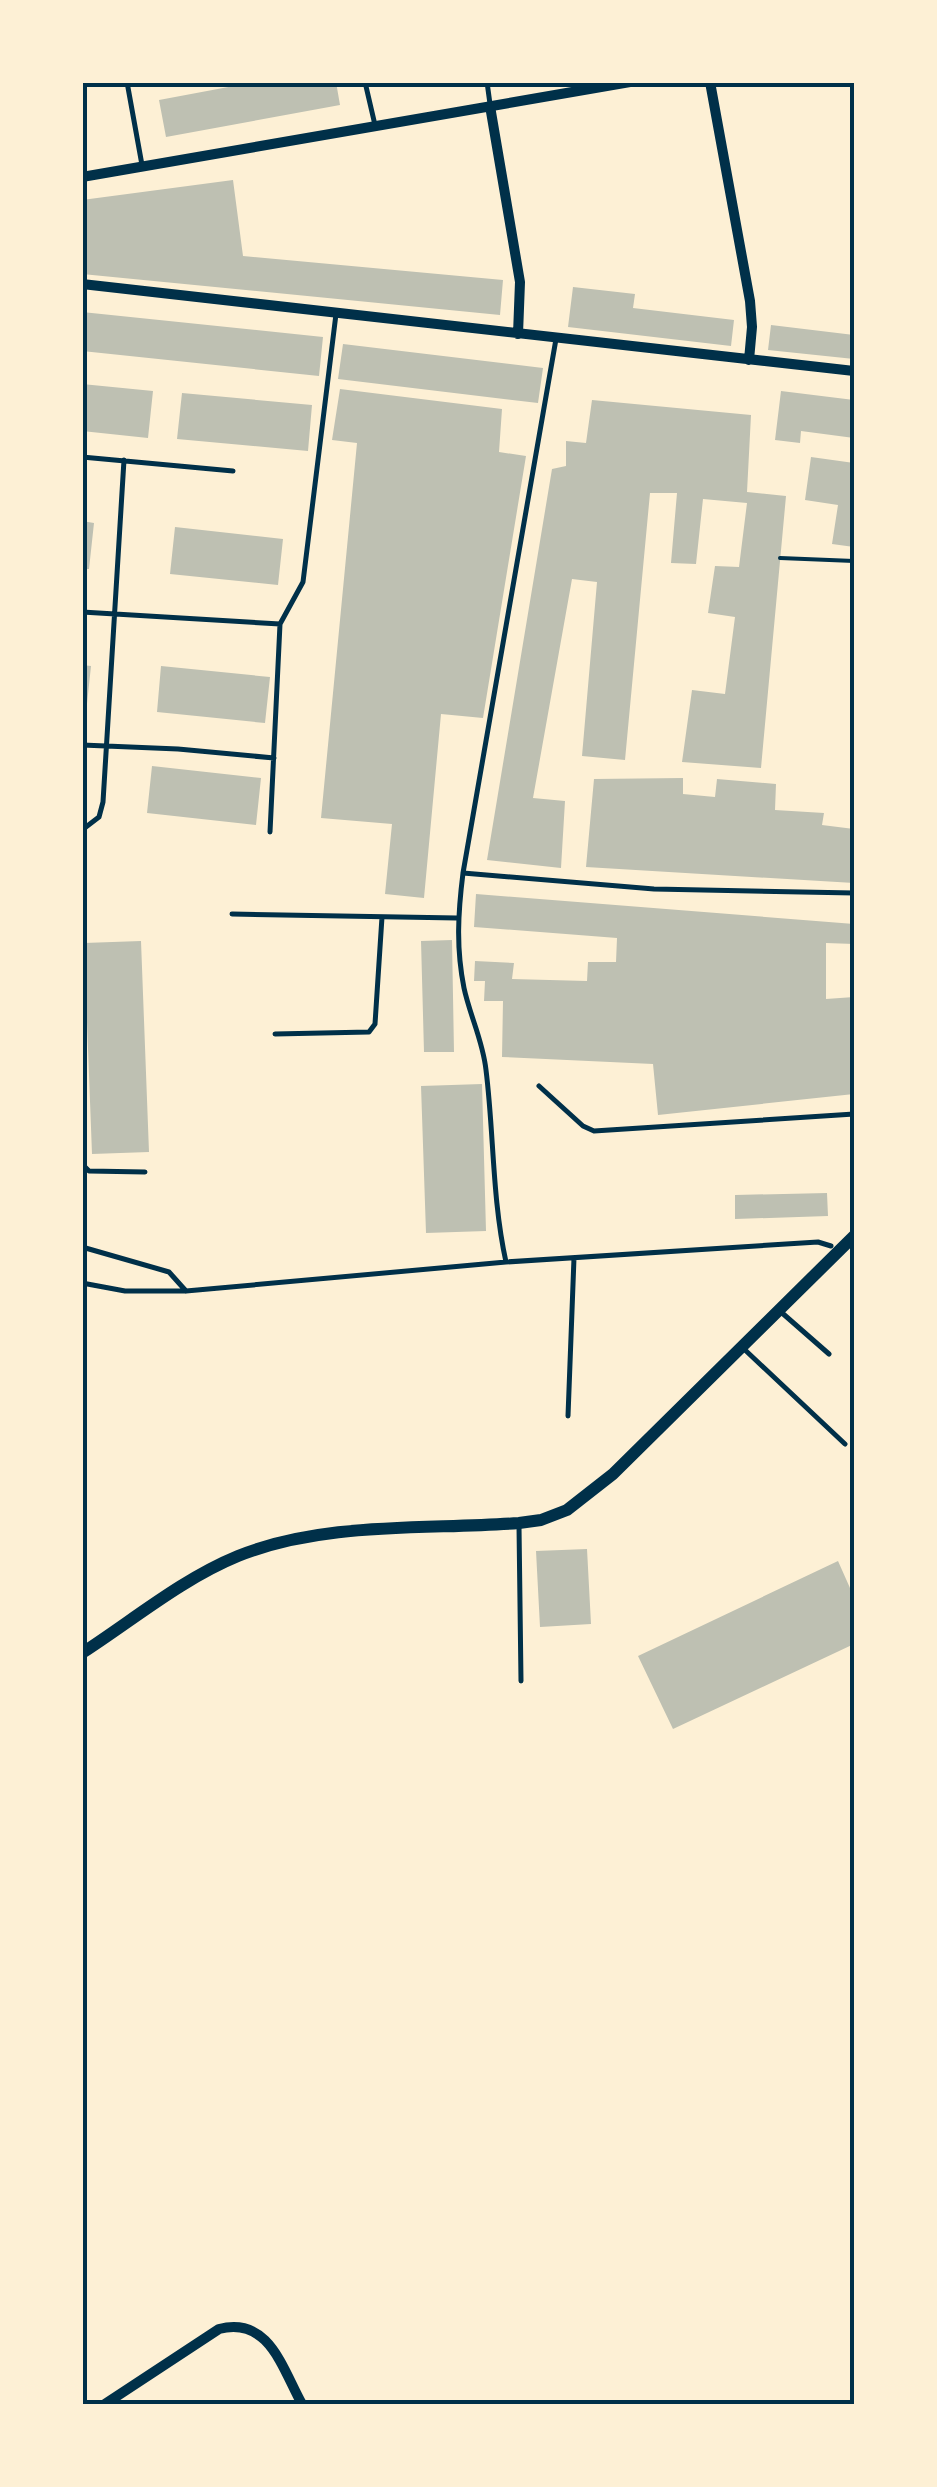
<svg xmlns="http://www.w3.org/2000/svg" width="937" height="2487" viewBox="0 0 937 2487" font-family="'Space Grotesk',sans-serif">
<rect width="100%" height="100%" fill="#fdf0d5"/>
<path fill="#bec0b2" d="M255,82H336L340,105L166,137L159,100Z
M233,180L243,256L503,280L500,315L82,274V200Z
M573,287L635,294L633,308L734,320L731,346L568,327Z
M82,312L323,337L319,376L82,351Z
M771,325L854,335V359L768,350Z
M343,344L543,368L538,403L338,379Z
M82,384L153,391L148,438L82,431Z
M340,389L502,409L499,452L526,456L483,718L441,714L424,898L385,894L392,824L321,818L357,443L332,440Z
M781,391L854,400V438L801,431L800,443L775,440Z
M182,393L312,405L308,451L177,439Z
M592,400L751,415L747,492L786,496L761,768L682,762L692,690L725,694L735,617L708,613L715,566L739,567L747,503L703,499L696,564L671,563L677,493H650L625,760L582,756L597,582L572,579L533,798L565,801L561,868L487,860L552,469L566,466V441L586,443Z
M811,457L854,463V547L832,544L838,505L805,500Z
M82,521L94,523L89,569H82Z
M175,527L283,539L278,585L170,574Z
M82,665L91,666L86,713L82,712Z
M161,666L270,677L265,723L157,712Z
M152,766L261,778L256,825L147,813Z
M683,778V794L715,797L717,779L776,784L775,810L824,813L822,825L854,829V883L586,867L594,779Z
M476,894L854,924V944L826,943V999L854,997V1094L658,1115L653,1064L502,1057L503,1001H484L485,981H474L475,961L514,963L512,979L587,981L588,962H616L617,938L474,927Z
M452,940L454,1052H424L421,941Z
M141,941L149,1152L92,1154L84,943Z
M482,1084L486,1231L426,1233L421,1086Z
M827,1193L828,1216L735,1219V1195Z
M587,1549L591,1624L540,1627L536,1551Z
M838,1561L854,1597V1644L673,1729L638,1656Z"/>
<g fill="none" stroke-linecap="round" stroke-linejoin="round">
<path stroke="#003049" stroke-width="4" d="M780,558L854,561"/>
<path stroke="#003049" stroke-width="5" d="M127,82L142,165
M365,82L375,125
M487,82L490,104
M556,339L463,873L654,889L854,893
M82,457L233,471
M82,612L280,624L303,582L336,314
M82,745L178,749L274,758
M82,830L99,817L103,802L124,460
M270,832L280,624
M463,873C458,913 456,948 464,988C470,1016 483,1041 486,1070C494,1134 492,1198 506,1262L818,1242L831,1246
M232,914L457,918
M275,1034L369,1032L375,1024L382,917
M539,1086L583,1126L594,1131L854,1114
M82,1164L89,1171L145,1172
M82,1247L169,1272L186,1291
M82,1283L125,1291H186L506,1262
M781,1312L829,1354
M744,1349L845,1444
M568,1416L574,1258
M519,1526L521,1681"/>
<path stroke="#003049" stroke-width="10" d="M710,82L750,301L752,327L749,360
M490,106L520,282L518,334
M82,177L630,82
M82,284L854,371
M105,2404L219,2329C269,2316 282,2368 302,2404"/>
<path stroke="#003049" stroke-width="12" d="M82,1653C133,1620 182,1579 238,1556C325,1521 427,1530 519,1523L541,1520L567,1510L613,1474L854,1236"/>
</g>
<rect width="937" height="2487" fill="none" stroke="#fdf0d5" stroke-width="170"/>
<rect x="85" y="85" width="767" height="2317" fill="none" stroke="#003049" stroke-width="4"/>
</svg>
